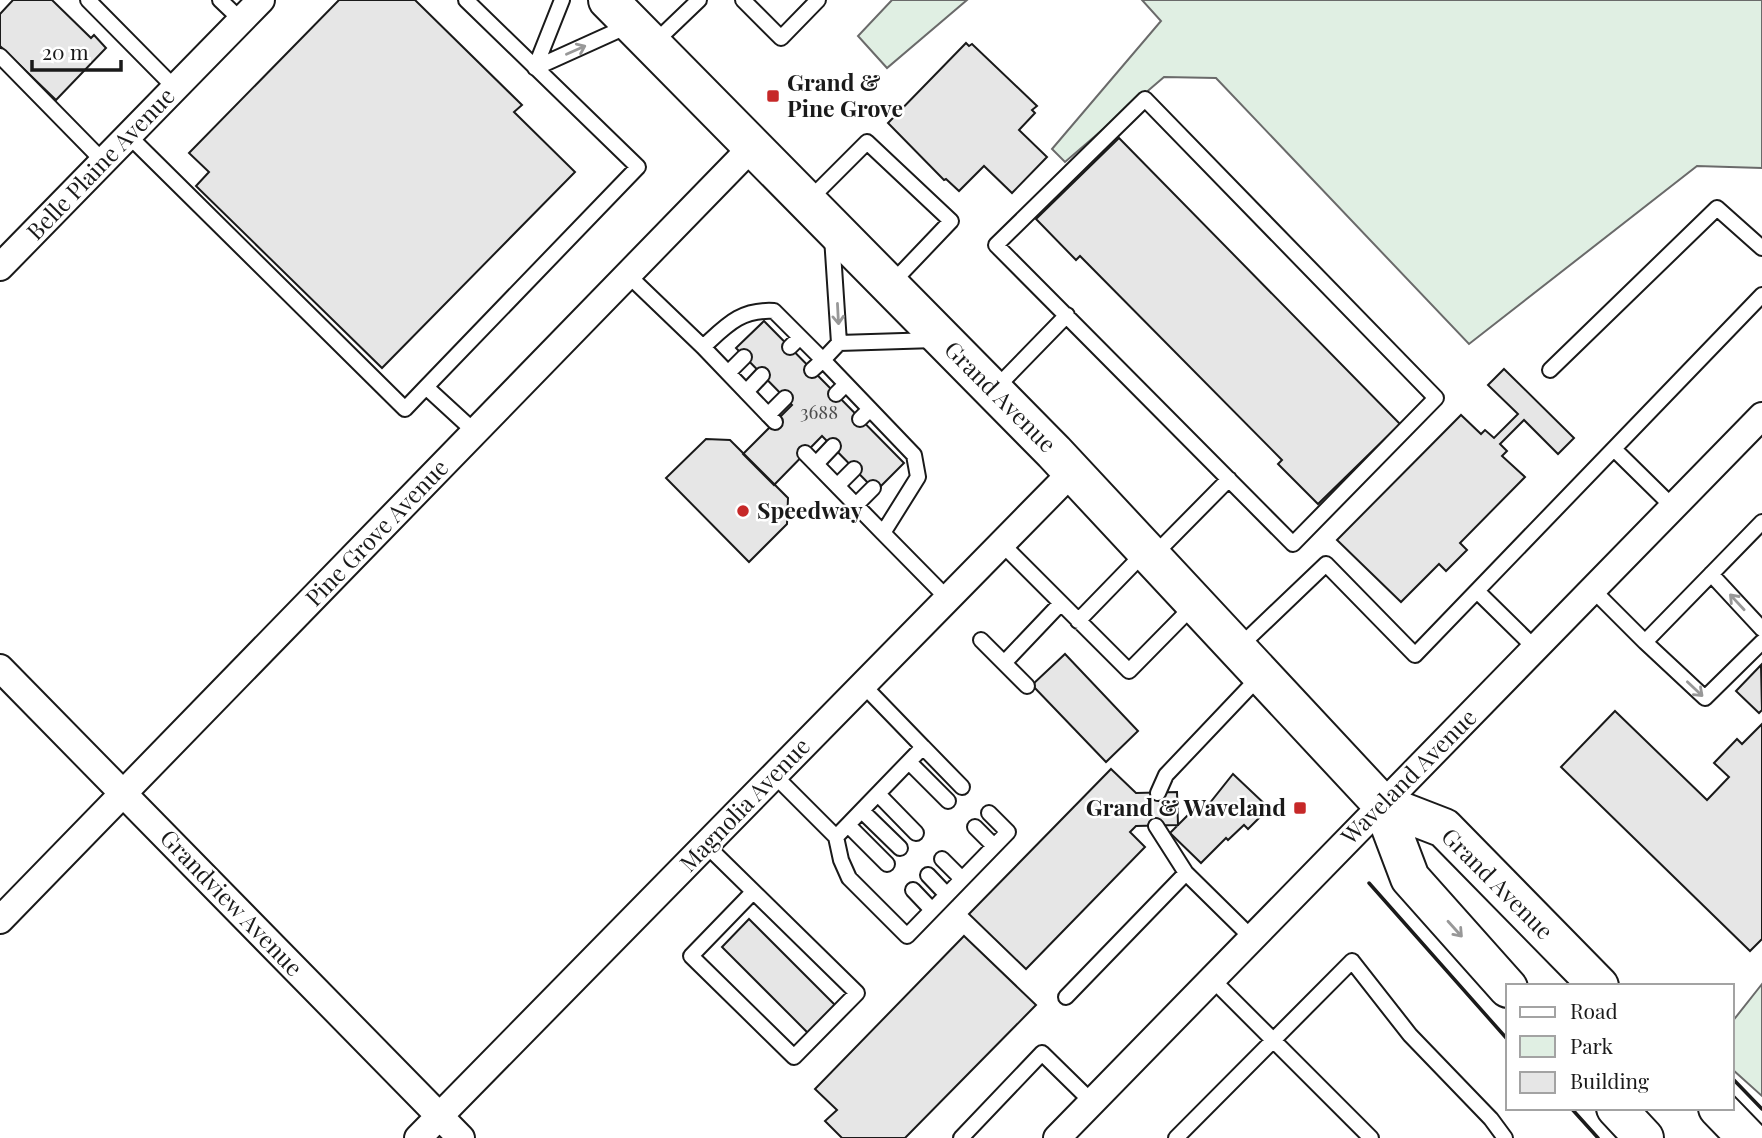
<svg xmlns="http://www.w3.org/2000/svg" width="1762" height="1138" viewBox="0 0 1762 1138" font-family="'Playfair Display',serif">
<rect width="100%" height="100%" fill="#fff"/>
<path fill="#e0efe3" stroke="#6a6a6a" stroke-width="2" d="M892,0H967L887,68L858,36Z
M1142,0H1762V168L1697,166L1469,344L1216,78L1164,77L1065,162L1052,149L1161,21Z
M1762,984V1096L1732,1069V1022Z"/>
<path fill="#e6e6e6" stroke="#1a1a1a" stroke-width="2" d="M13,0H52L91,38L94,35L106,48L56,100L0,46V14Z
M339,0H415L522,105L514,112L575,172L382,368L196,186L209,172L189,153Z
M966,43L969,46L972,44L1037,106L1032,110L1035,113L1019,130L1047,157L1012,193L984,166L959,191L946,179L944,180L888,123Z
M1119,138L1400,424L1318,504L1278,464L1282,460L1080,256L1076,260L1036,219Z
M764,321L904,463L876,491L822,436L774,485L743,454L792,405L736,348Z
M1504,369L1574,438L1558,454L1524,420L1500,444L1507,451L1502,456L1525,477L1460,543L1467,550L1446,571L1439,564L1401,602L1337,540L1461,415L1481,434L1485,430L1494,438L1518,414L1488,385Z
M706,439L730,440L788,498L787,524L749,562L666,478Z
M1065,654L1138,731L1106,762L1032,685Z
M1761,665L1762,710L1759,713L1736,691Z
M1615,711L1707,800L1729,777L1714,763L1737,739L1742,744L1762,724V939L1750,951L1561,767Z
M1111,769L1136,793L1177,792L1178,825L1136,826L1130,832L1145,847L1026,969L969,914Z
M1233,774L1269,808L1248,829L1244,825L1228,840L1226,838L1201,863L1170,833L1195,808L1201,814Z
M749,919L836,1006L808,1033L722,947Z
M964,936L1036,1005L905,1138H842L825,1121L837,1110L815,1089Z"/>
<g fill="none" stroke-linecap="round" stroke-linejoin="round">
<g stroke="#1a1a1a" stroke-width="18">
<path id="lane" d="M88,0L175,88
M220,0L241,20
M466,0L638,167L426,387L475,432
M562,0L535,68L630,25
M743,0L781,38L818,0
M652,45L699,0
M0,56L104,162
M1145,99L1436,398L1293,544L996,245Z
M129,136L405,409L426,387
M808,201L867,142L951,221L890,285
M832,237L839,343
M628,275L703,347C726,326 740,309 774,311L823,360L812,370
M935,340L839,343L823,360L914,455L918,477L883,533L948,599
M703,347L775,422
M790,347L800,337
M1550,370L1717,208L1762,248
M728,373L744,357
M994,390L1067,315
M746,392L762,375
M836,394L846,384
M768,415L785,398
M860,419L870,409
M1614,449L1674,508
M805,453L883,533
M816,464L833,446
M837,486L854,469
M856,505L873,488
M1002,544L1129,671L1194,605
M1153,556L1229,479
M1711,574L1762,629
M1477,591L1536,649
M1594,591L1645,642L1762,522
M1078,621L1145,552
M981,640L1027,686
M1645,642L1705,698L1762,642
M1238,648L1326,564L1415,655L1762,295
M1004,663L1061,603
M923,747L962,787
M909,762L948,801
M774,775L836,837L841,860L849,878L907,936L1008,832L989,813
M1158,793L1166,775L1260,676
M878,794L916,833
M862,811L900,848
M848,825L887,864
M1156,826L1186,873
M975,827L994,846
M836,837L923,747L863,685
M706,845L857,993L794,1057L691,956L753,892
M942,859L962,879
M928,875L947,895
M913,890L932,910
M1212,979L1371,1138
M1066,997L1186,873L1252,938
M961,1138L1042,1053L1092,1102
M1176,1138L1352,961L1410,1035L1491,1119L1505,1138"/>
</g>
<g stroke="#1a1a1a" stroke-width="30">
<path id="street" d="M0,267L261,0
M0,668L461,1138
M0,920L753,146
M418,1138L1072,472
M1057,1138L1762,416"/>
</g>
<g stroke="#1a1a1a" stroke-width="42">
<path id="primary" d="M608,0L1054,452L1382,804L1410,878L1508,988
M1382,804L1444,828L1599,986
M1616,1108L1644,1138
M1718,1108L1747,1138"/>
</g>
<use href="#lane" stroke="#fff" stroke-width="14"/>
<use href="#street" stroke="#fff" stroke-width="26"/>
<use href="#primary" stroke="#fff" stroke-width="38"/>
<path stroke="#1a1a1a" stroke-width="3.5" d="M1369,883L1508,1040
M1732,1078L1762,1109
M1571,1108L1598,1138"/>
</g>
<defs><path id="oneway-shaft" d="M-6 0H5M1.5-3L5.5 0L1.5 3" fill="none" stroke-width="1.6" stroke-linecap="round" stroke-linejoin="round" transform="scale(1.75)"/></defs>
<g stroke="#989898">
<use href="#oneway-shaft" transform="translate(576 50) rotate(-24)"/>
<use href="#oneway-shaft" transform="translate(838 314) rotate(87)"/>
<use href="#oneway-shaft" transform="translate(1737 602) rotate(-133)"/>
<use href="#oneway-shaft" transform="translate(1695 689) rotate(43)"/>
<use href="#oneway-shaft" transform="translate(1455 929) rotate(48)"/>
</g>
<g fill="#c62828" stroke="#fff" stroke-width="2.5">
<rect x="766" y="89" width="14" height="14" rx="3.5"/>
<circle cx="743" cy="511" r="7"/>
<rect x="1293" y="801" width="14" height="14" rx="3.5"/>
</g>
<g text-anchor="middle" stroke-width="5" stroke-linejoin="round" paint-order="stroke">
<g font-size="19" fill="#4d4d4d">
<text x="819" y="419">3688</text>
</g>
<g font-size="23" font-weight="bold" fill="#1a1a1a" stroke="#fff" text-anchor="start">
<text x="787" y="91">Grand &amp;<tspan x="787" dy="26">Pine Grove</tspan></text>
<text x="757" y="519">Speedway</text>
<text x="1286" y="816" text-anchor="end">Grand &amp; Waveland</text>
</g>
<g font-size="23" fill="#1a1a1a" stroke="#fff">
<text transform="translate(101 164) rotate(-46)" y="8">Belle Plaine Avenue</text>
<text transform="translate(1000 397) rotate(45)" y="8">Grand Avenue</text>
<text transform="translate(377 533) rotate(-46)" y="8">Pine Grove Avenue</text>
<text transform="translate(1409 777) rotate(-45)" y="8">Waveland Avenue</text>
<text transform="translate(745 805) rotate(-46)" y="8">Magnolia Avenue</text>
<text transform="translate(1497 884) rotate(45)" y="8">Grand Avenue</text>
<text transform="translate(231 903) rotate(46)" y="8">Grandview Avenue</text>
</g>
</g>
<rect x="1506" y="984" width="228" height="126" fill="#ffffff" stroke="#a3a3a3" stroke-width="2"/>
<rect x="1520" y="1007" width="35" height="10" fill="#ffffff" stroke="#a3a3a3" stroke-width="2"/>
<text x="1570" y="1019" font-size="21" fill="#1a1a1a">Road</text>
<rect x="1520" y="1036" width="35" height="21" fill="#e0efe3" stroke="#a3a3a3" stroke-width="2"/>
<text x="1570" y="1054" font-size="21" fill="#1a1a1a">Park</text>
<rect x="1520" y="1072" width="35" height="21" fill="#e6e6e6" stroke="#a3a3a3" stroke-width="2"/>
<text x="1570" y="1089" font-size="21" fill="#1a1a1a">Building</text>
<path d="M32 60v10h89v-10" fill="none" stroke="#1a1a1a" stroke-width="3.5"/>
<text x="42" y="60" font-size="21" fill="#1a1a1a" stroke="#ffffff" stroke-width="5" paint-order="stroke">20 m</text>
</svg>
